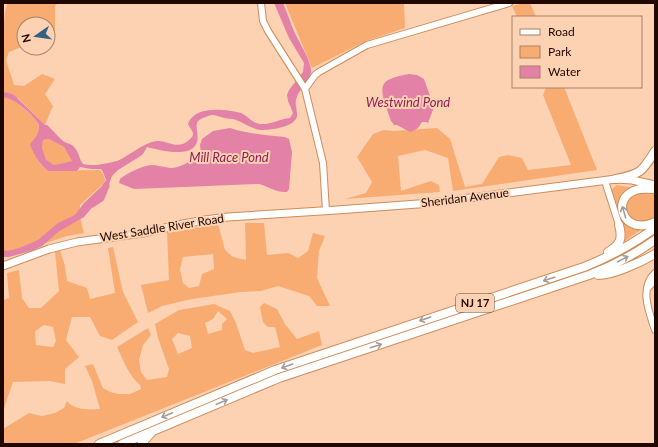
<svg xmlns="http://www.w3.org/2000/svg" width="658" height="447" viewBox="0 0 658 447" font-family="Lato,sans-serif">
<rect width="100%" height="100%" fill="#fdd2b3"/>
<path fill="#f8ac72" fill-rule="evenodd" d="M7,3H58L55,6V33L48,36V24H24V46L9,52L6,60L14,85L24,86L42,74L55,79L45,94L53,106L45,125L18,98L13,100C19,104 36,117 38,124C41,130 36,138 32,141C35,155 36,162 48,171L100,170L103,174L105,180L103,184L80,205V217L84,233L67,236L3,257V35L5,12Z
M285,3H404L405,28L366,41L312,68Z
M524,3H530L536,17H517L512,6Z
M546,87H564L597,170L453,191L448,158L425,150L398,156L401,191L431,181L439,185L440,192L345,199L366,193L372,182L357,157L373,134L384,130L394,131L437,128L450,139L465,187L482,184L499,157L508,155L522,158L528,170L571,165L543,95Z
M49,139L64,147L72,161L54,165L45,160L42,148L43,140Z
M617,185L634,188L621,207L642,229L621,244L612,192V189Z
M655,192V217L645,222H634L625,211L627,197L630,193Z
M245,223H264L267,255L288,253L298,258L308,251L313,233L325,236L319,251L317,278L330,306H317L309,296L278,286L261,291L241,292L192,299L162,306L148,313L141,285L169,280L167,232L218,224L225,250L233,257L246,260ZM213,254L214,269L202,274L199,286L189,288L183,283L180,269L183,257Z
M113,247L123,292L138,322L112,340L100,336L90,317H72L66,340L79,357L65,369V384L50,381L13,382L4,408L3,407V300L9,298L7,273L19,270L22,298L29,308H41L59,291L55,252L60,250L65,266L67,281L87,288L90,299L115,293L108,248ZM44,325L53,327L56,341L53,347L36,345L35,331Z
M264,303L277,309L285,324L297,339L319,331L322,345L74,444H3V429L29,413L42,416L55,413L64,408L67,401C74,410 88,410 100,409L92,381L85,366L93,364L103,388L110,392L119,394H130L141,389L140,385C129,376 123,360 117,347L148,328L151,335L143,345L139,360L141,372L147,380L167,377L169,369L158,338L155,324L179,310L214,304L230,311L236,323L245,350L253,353L280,347L275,327H268L263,322L260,307ZM218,311L227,319L222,324V330L208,334L205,323L213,319ZM178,333L190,336L192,348L178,354L172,339Z"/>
<path fill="#e481a6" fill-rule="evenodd" d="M274,3H283C287,12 290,22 294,31C298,41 313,63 311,73C309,82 298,90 296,100C295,104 297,110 297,115C297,127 271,130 261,130C251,129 245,123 236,120C232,118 228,119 224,118C220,117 216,115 212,115C210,115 208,116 206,117C190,121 200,131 197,142C192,159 159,150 147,147L143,154L139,157L118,170L112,176L107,190L102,194L97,202L84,217L58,232L42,246L34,250L9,257H3V250L8,251L19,248L29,244L38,240L58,223L75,215L84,203L103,185L106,180L103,172L101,169H91L80,167L77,171H48C39,164 35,156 30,145C32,140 37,137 38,132C39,130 39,128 39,126C38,119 19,103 12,100C9,98 6,98 3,97V92L9,93L14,95L45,125H47C53,130 57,136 63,141C67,144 71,143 74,147C79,152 79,159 83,164C93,166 98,165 108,163C111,162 114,162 117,161C129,156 139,146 152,142C165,137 175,151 188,141C197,134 192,132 188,124C194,105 226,109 241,113C248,116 252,123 260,124C270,125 280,119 290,118L293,113L288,101L287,95L289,90L303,72L304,63L289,38ZM49,139L64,147L72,161L54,165L46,160L42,148L43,140Z
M409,74L417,75L424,79L434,107L428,123L426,122H422C419,128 416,130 410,132L397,125H394L391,121C388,110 375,87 388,80C394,77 402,75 409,74Z
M230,128C248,134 266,135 285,137L289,139L292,152L289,189L287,192C276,193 268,186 259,184L134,189L119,183L120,179C127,173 142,166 151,165C157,165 164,167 170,168C181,168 193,160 201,153L200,145L202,139L213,131Z"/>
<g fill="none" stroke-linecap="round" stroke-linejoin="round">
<path stroke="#e481a6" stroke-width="7" d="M92,204L101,198L106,186"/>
<g stroke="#ce8b58" stroke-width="8">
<path id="tertiary" d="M261,3L263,21L268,31L305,89L323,163L326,211
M305,89L315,75L319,72L367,45L509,3
M605,181L619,225
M655,273C639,288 649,312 655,330
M647,289L655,280"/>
</g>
<g stroke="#ce8b58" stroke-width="9">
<path id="secondary" d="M3,266L49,249L77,242L143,233L183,224L205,220L228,217L337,210L431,203L616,179L632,180L655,185"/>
</g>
<g stroke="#ce8b58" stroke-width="10">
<path id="trunk" d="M616,179C641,174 642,172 655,151
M655,189C649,189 642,188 636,190C610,198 623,237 655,222
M608,252C620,245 623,239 619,225
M598,275C613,275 641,262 655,254
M142,443L152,432
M99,444L275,370L584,267C609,257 633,244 655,228
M122,444L279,378L589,275C613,266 635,254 655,240"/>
</g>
<use href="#tertiary" stroke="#fff" stroke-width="6"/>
<use href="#secondary" stroke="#fff" stroke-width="7"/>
<use href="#trunk" stroke="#fff" stroke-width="8"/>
</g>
<defs><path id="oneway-shaft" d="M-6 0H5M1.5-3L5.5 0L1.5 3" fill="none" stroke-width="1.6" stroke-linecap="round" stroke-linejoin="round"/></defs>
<g stroke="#a69c99">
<use href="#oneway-shaft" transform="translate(624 212) rotate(-106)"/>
<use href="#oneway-shaft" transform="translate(623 259) rotate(-28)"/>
<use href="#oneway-shaft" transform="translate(549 279) rotate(162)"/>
<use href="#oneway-shaft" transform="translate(425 319) rotate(161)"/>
<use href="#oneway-shaft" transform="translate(376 346) rotate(-18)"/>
<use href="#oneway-shaft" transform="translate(287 366) rotate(160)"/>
<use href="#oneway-shaft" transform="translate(222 402) rotate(-23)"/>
<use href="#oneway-shaft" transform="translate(167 415) rotate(157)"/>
</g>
<g text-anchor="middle" stroke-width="4" stroke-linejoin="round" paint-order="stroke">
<rect fill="#fdd2b3" stroke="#624436" stroke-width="1" x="456" y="294" width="38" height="18" rx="3"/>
<g font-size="11" font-weight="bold" fill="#200700">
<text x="475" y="307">NJ 17</text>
</g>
<g font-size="12" fill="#200700" stroke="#fdd2b3">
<text transform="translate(465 198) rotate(-7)" y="4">Sheridan Avenue</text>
<text transform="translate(162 228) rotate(-9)" y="4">West Saddle River Road</text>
</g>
<g font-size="13" font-style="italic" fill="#921e55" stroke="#fdd2b3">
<text x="408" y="107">Westwind Pond</text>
<text x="229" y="162">Mill Race Pond</text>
</g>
</g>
<rect width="658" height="447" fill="none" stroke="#200700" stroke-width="8"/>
<rect x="512" y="16" width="130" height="72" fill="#fdd2b3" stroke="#a5816b"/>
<rect x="520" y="29" width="20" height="6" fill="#ffffff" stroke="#a5816b"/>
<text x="548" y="36" font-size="12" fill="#200700">Road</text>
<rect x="520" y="46" width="20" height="12" fill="#f8ac72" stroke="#a5816b"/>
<text x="548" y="56" font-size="12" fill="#200700">Park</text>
<rect x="520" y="66" width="20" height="12" fill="#e481a6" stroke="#a5816b"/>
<text x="548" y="76" font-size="12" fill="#200700">Water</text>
<g transform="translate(36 36) rotate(257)"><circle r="19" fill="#fdd2b3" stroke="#a5816b"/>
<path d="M0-3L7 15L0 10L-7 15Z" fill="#316280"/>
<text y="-6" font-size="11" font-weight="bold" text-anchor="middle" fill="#200700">N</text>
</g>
</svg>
